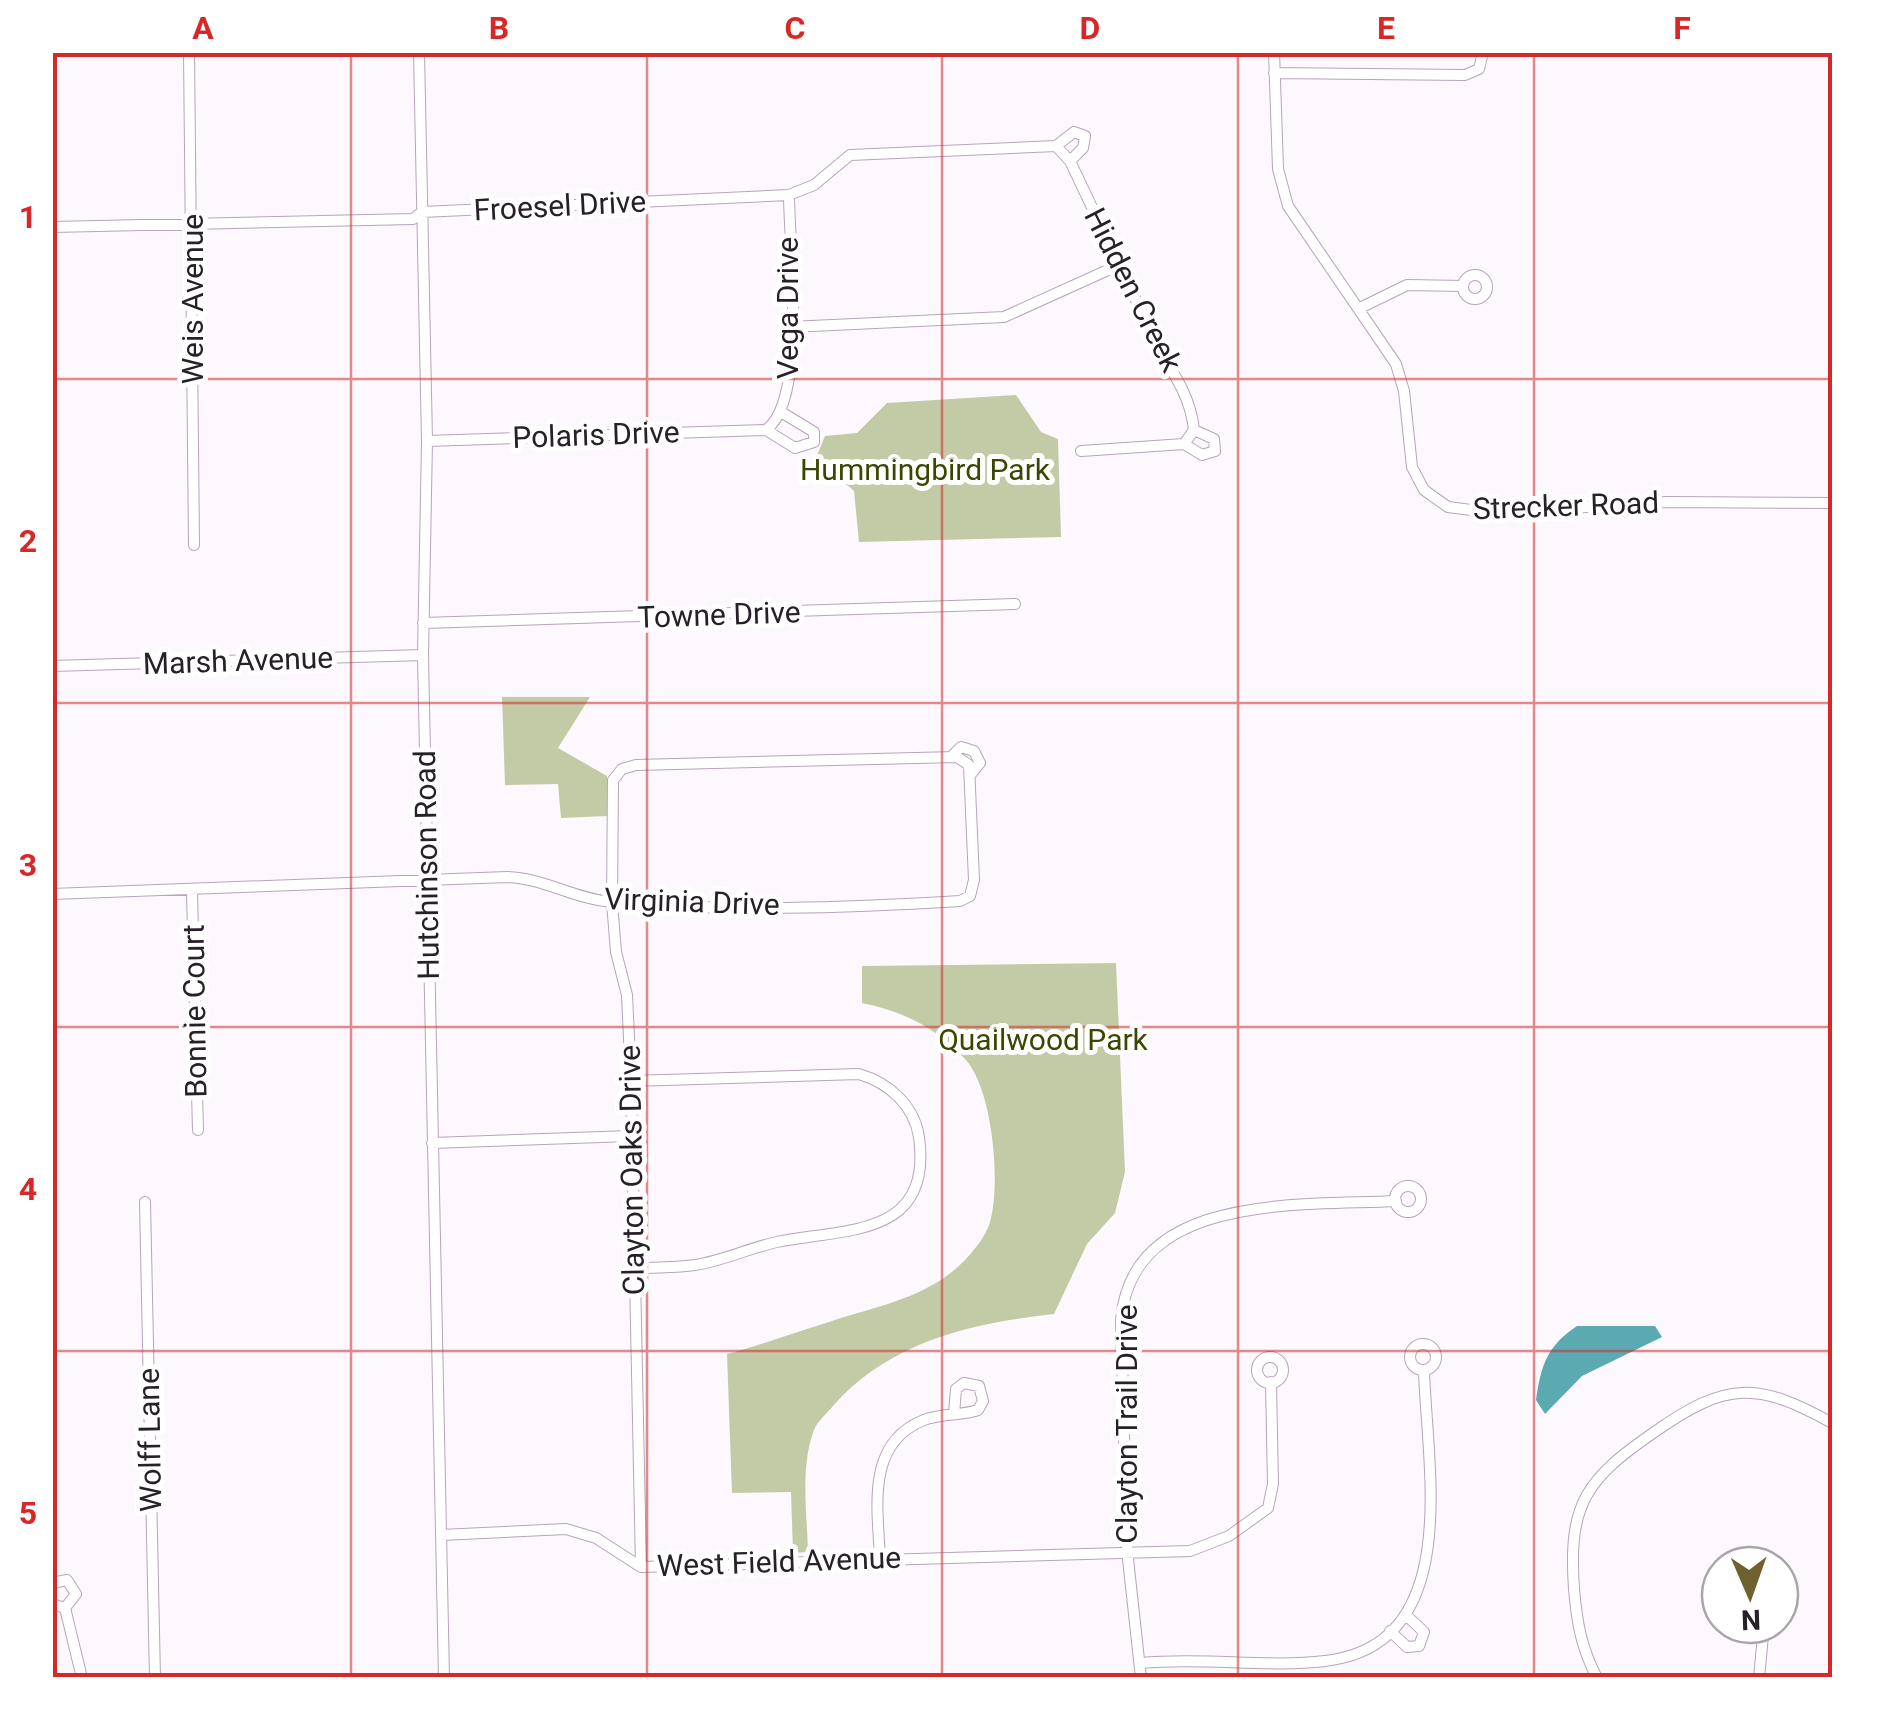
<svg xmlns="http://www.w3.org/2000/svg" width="1885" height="1730" viewBox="0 0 1885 1730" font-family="Roboto,sans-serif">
<rect width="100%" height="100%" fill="#fcf8fd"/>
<path fill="#c3cba6" d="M1016,395L1041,432L1058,439L1061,537L859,542L854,491L816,458L825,436L857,433L887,403Z
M502,697H590L558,748L607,776V816L561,818L558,784L505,785Z
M1116,963L1125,1172L1115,1213L1087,1244L1054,1314C972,1323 890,1341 833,1406C827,1413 817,1422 814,1430C800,1467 807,1514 808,1552L793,1553L791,1492L732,1493L727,1354C762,1345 795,1332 829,1322C876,1306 929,1298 965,1260C975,1249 986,1236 990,1222C1001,1184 993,1091 966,1060C939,1029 903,1011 862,1003V966Z"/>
<path fill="#5caab1" d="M1577,1326H1655L1662,1337L1582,1376L1545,1414L1536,1400C1541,1365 1547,1346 1577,1326Z"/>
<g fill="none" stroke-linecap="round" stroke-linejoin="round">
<g stroke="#b7a4bb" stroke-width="12">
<path id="minor" d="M189,52L194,545
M419,52L427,441L423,655L444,1678
M1274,52L1278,169L1288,206L1396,364L1404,391L1412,467L1424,490L1448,507L1494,513L1667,502L1832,503
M1274,73L1465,75L1479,69L1483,52
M1056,146L1070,161L1161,353C1177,378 1191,400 1194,430L1184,444L1081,451
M1056,146L1074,132L1085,136L1083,148L1070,161
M52,227L413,219L422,212L789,195L814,185L850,155L1056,146
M1463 287a12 12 0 1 1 24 0a12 12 0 1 1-24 0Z
M1360,308L1407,285L1463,286
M790,327L1004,317L1119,265
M766,430L795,448L814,442V432L781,412
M427,441L766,430C808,399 789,246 789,195
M1184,444L1202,455L1215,451L1214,439L1194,430
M423,623L1015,604
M52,666L423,655
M951,757L961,747L974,751L980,763L971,774
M192,892L198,1130
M52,894L507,877C543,878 575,899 612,902C726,912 845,908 960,901L970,896L974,880L969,765L957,757L636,765L622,769L613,780L612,902L616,952L627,995L631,1081L641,1567
M631,1081L859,1074C889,1083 914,1105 919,1137C933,1239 843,1228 777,1242C749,1248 723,1261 695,1265C675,1268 654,1267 634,1269
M432,1143L630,1136
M1395 1199a13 13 0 1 1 26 0a13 13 0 1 1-26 0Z
M145,1202L155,1678
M1410 1357a13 13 0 1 1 26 0a13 13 0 1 1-26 0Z
M1257 1370a13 13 0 1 1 26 0a13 13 0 1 1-26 0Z
M441,1535L566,1529L596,1538L641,1567L1190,1551L1229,1536L1268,1508L1273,1484L1271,1382
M880,1559C878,1509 865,1443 924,1420C942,1413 961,1416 978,1410L983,1401L979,1386L964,1383L956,1389L954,1414
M52,1583L67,1580L76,1594L65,1608L52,1604
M1780,1583L1785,1591L1780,1602
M65,1608L82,1678
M1390,1631L1407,1647L1419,1646L1424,1632L1407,1616
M1141,1663C1203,1657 1268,1668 1325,1661C1464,1645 1427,1469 1424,1371
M1141,1678L1127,1550L1121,1320C1132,1192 1302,1206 1396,1201
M1597,1678C1581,1647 1577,1623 1574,1589C1568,1503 1586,1479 1656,1431C1726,1382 1757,1381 1832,1423
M1759,1678L1764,1625"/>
</g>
<use href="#minor" stroke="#fff" stroke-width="10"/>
</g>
<path fill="none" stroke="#d62828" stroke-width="2.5" stroke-opacity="0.55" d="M351,52V1678M647,52V1678M942,52V1678M1238,52V1678M1534,52V1678M52,379H1832M52,703H1832M52,1027H1832M52,1351H1832"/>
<g text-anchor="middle" stroke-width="10" stroke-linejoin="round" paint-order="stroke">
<g font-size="30" fill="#282029" stroke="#fff">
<text transform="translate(560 206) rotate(-3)" y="10">Froesel Drive</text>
<text transform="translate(1133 290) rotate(63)" y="10">Hidden Creek</text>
<text transform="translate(193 299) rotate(-90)" y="10">Weis Avenue</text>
<text transform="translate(788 308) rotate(-90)" y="10">Vega Drive</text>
<text transform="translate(596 435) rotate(-2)" y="10">Polaris Drive</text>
<text transform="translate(1566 506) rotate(-2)" y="10">Strecker Road</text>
<text transform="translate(719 615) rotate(-2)" y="10">Towne Drive</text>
<text transform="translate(238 661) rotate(-2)" y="10">Marsh Avenue</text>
<text transform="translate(427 865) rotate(-91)" y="10">Hutchinson Road</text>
<text transform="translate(692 902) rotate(2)" y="10">Virginia Drive</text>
<text transform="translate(195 1011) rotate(-91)" y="10">Bonnie Court</text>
<text transform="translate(632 1170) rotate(-91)" y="10">Clayton Oaks Drive</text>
<text transform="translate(1127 1424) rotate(-90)" y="10">Clayton Trail Drive</text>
<text transform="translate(150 1440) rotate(-91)" y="10">Wolff Lane</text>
<text transform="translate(779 1562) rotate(-2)" y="10">West Field Avenue</text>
</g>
<g font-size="30" fill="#3d4601" stroke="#fff">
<text x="925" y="480">Hummingbird Park</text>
<text x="1043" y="1050">Quailwood Park</text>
</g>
</g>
<rect width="1885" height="1730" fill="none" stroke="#ffffff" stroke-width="110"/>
<g transform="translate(1750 1595) rotate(178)"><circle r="48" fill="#ffffff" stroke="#a9a6a9" stroke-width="2.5"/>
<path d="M0-8L18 38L0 25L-18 38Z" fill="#6f612e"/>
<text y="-15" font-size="28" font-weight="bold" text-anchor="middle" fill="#282029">N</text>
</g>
<rect x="55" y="55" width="1775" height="1620" fill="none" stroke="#d62828" stroke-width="4"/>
<g font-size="32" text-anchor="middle" font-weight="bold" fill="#d62828">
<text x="203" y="39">A</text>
<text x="499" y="39">B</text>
<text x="795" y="39">C</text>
<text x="1090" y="39">D</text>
<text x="1386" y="39">E</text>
<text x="1682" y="39">F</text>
<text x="28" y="228">1</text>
<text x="28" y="552">2</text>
<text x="28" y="876">3</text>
<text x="28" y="1200">4</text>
<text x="28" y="1524">5</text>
</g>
</svg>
